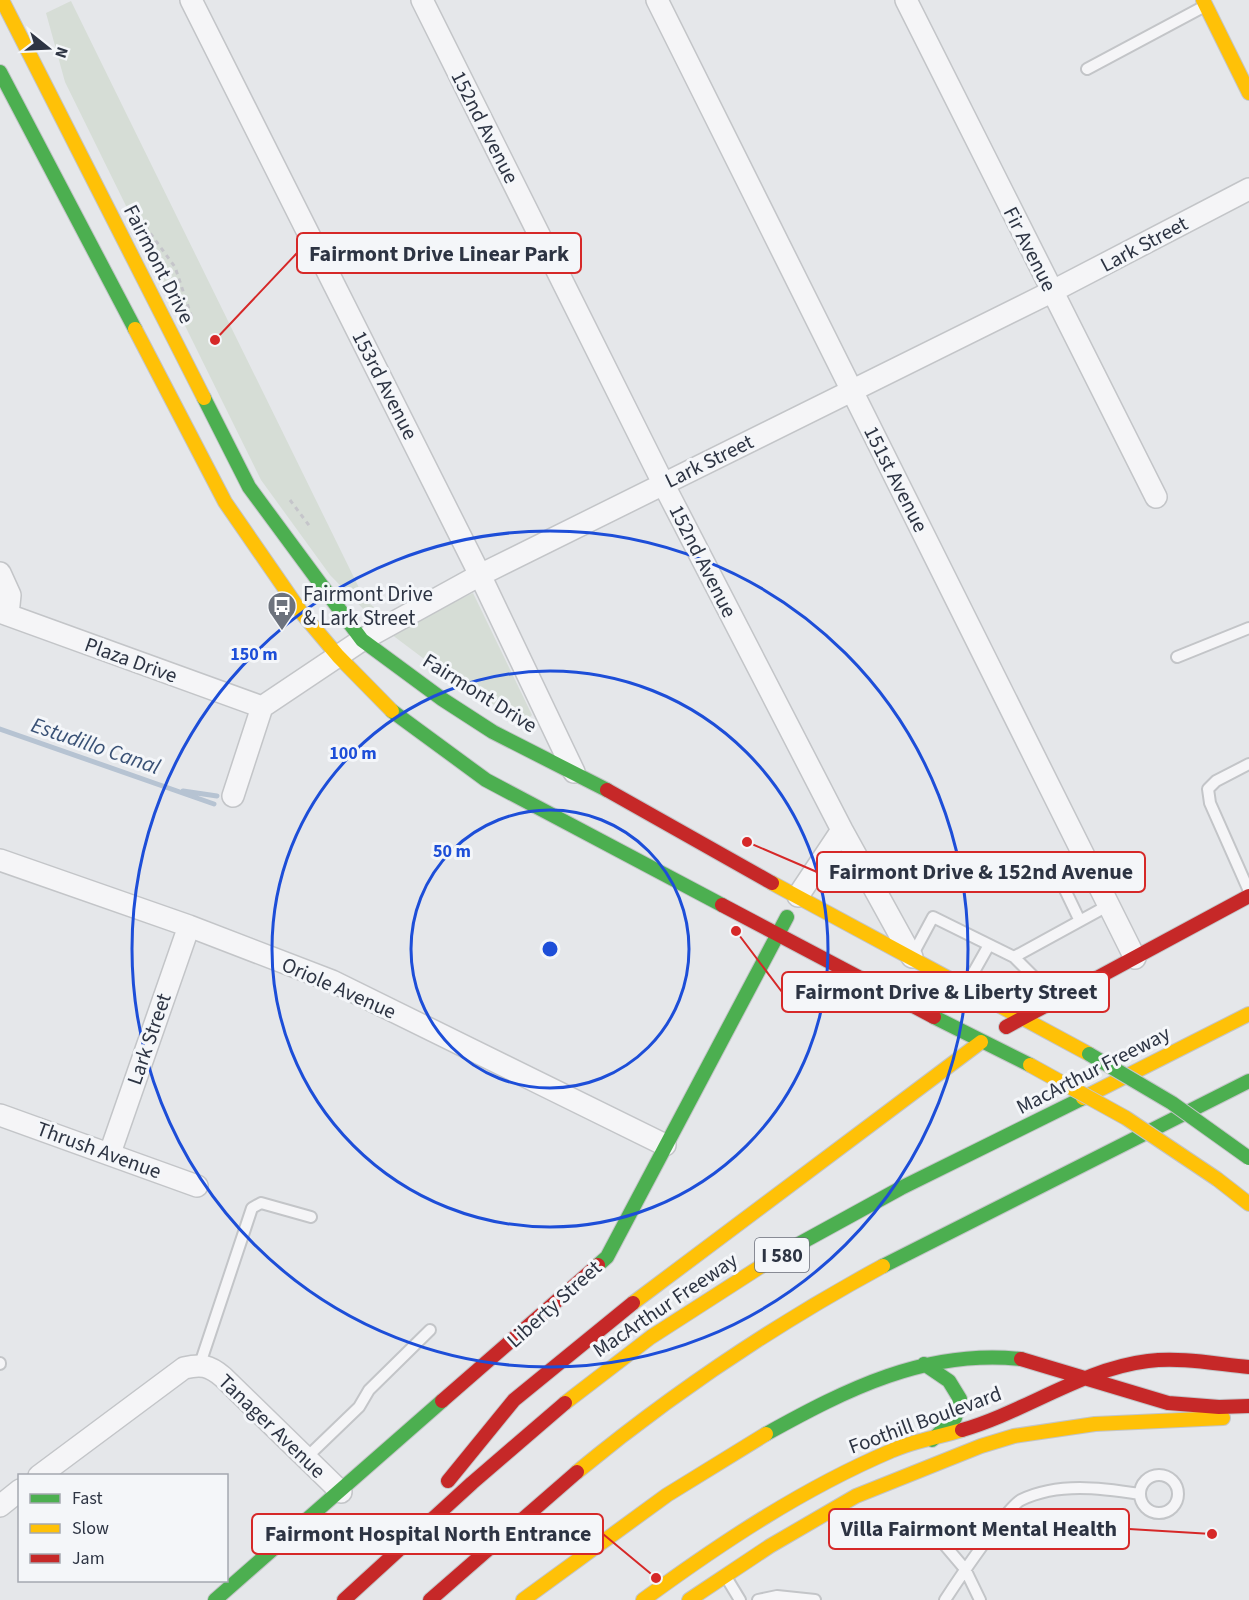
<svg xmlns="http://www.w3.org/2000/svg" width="1249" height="1600" viewBox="0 0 1249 1600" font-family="'Source Sans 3',sans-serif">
<rect width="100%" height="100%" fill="#e5e7ea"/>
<path fill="#d6ddd6" d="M71,1L365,600L401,628L473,593L532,715L525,722L460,686L379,625L330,575L261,480L65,82L46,13Z"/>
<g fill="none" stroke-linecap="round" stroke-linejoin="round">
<path stroke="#b6c3d2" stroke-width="5" d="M0,729L214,804
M183,791L217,796"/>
<g stroke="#c3c5c8" stroke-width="14">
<path id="lane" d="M1087,69L1203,7
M1177,657L1249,628
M1249,764L1216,781L1208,789L1210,803L1249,891
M1079,919L1056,871L1085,858
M912,956L933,917L1014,957L1109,905
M1014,957L1056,999
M967,984L989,945
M0,1364V1363
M200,1364L252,1208L261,1203L311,1217
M306,1458L359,1407L369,1390L430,1330
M1140 1494a19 19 0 1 1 38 0a19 19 0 1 1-38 0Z
M920,1516L965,1569L980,1600
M726,1577L740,1600
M758,1600L777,1596L815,1600
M945,1600C956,1583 1007,1507 1021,1500C1058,1482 1101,1488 1140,1494"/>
</g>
<g stroke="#c3c5c8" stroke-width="24">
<path id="street" d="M191,0L480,575L574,772
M422,0L668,493L842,830L912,957
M657,0L1135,958
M906,0L1156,497
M0,573L10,595L8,615
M0,612L262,707
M233,796L262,707L362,640L480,575L1051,292L1249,189
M0,860L189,926L332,981L665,1145
M798,896L842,830
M0,1115L197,1186
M110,1153L189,926
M39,1476L184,1368C201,1364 209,1365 223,1377L341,1492
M0,1506L20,1490"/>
</g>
<g stroke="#c3c5c8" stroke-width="16">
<path id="fast" d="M0,72L135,329
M204,398L249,487L362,640L442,699L493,732L607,790
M392,711L486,780L722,905
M934,1017L1030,1065
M777,1256L901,1188L1083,1098
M598,1265L607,1257L787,917
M883,1266L1249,1081
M924,1364L949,1381L960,1399L955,1418L932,1440
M766,1434C847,1389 926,1349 1021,1359
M215,1600L442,1401"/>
</g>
<g stroke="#c3c5c8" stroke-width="16">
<path id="slow" d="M2,0L204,398
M1203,0L1249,93
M135,329L225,502L301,612L338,656L392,711
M772,883L1089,1054
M1083,1098L1249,1014
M1217,1179L1249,1204
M633,1303L981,1042
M565,1403L651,1337L777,1256
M577,1472C673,1393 774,1325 883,1266
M523,1600L667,1495L766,1434
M643,1600C721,1543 802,1489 891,1451C913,1441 939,1437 962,1430
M689,1600L770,1546L856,1496L981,1446L1014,1436L1095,1424L1223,1418"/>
</g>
<g stroke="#c3c5c8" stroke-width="16">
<path id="jam" d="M607,790L772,883
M722,905L934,1017
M1006,1027L1249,896
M1021,1359L1168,1403L1219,1407L1249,1406
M442,1401L598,1265
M962,1430C1025,1412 1082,1369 1148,1361C1181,1357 1216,1364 1249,1367
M448,1481L514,1400L633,1303
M344,1600L472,1483L565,1403
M430,1600L577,1472"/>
</g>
<path stroke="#c5c5ca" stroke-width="3" stroke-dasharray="4.5 4.5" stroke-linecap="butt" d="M145,226L175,267L192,318
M290,500L311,528"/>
<use href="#lane" stroke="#f5f5f7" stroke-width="10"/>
<use href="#street" stroke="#f5f5f7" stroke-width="21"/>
<use href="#fast" stroke="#4caf50" stroke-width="14"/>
<use href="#slow" stroke="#ffc107" stroke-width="14"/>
<use href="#jam" stroke="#c62828" stroke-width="14"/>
<g stroke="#c3c5c8" stroke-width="16" stroke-linecap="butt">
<path id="fast-bridge" d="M1089,1054L1172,1103L1249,1158"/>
</g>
<g stroke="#c3c5c8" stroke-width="16" stroke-linecap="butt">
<path id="slow-bridge" d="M1030,1065L1126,1118L1217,1179"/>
</g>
<use href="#fast-bridge" stroke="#4caf50" stroke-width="14"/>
<use href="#slow-bridge" stroke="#ffc107" stroke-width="14"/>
</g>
<g fill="none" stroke="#1d4ed8" stroke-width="3">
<circle cx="550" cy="949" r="139"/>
<circle cx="550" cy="949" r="278"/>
<circle cx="550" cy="949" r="418"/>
</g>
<defs>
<g id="bus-pin" transform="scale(1.5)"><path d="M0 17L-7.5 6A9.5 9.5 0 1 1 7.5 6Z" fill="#6d737d" stroke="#f4f6f9"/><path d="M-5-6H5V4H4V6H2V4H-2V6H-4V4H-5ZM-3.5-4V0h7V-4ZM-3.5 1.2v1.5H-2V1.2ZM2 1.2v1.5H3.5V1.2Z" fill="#fff"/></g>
</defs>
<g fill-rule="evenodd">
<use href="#bus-pin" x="282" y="606"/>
</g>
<g text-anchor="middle" stroke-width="6" stroke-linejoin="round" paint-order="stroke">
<rect fill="#f4f6f9" stroke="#696e7a" stroke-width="1.5" x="755" y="1238" width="54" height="34" rx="4.5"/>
<g font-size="20" font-weight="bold" fill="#2d3443">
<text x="782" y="1262">I 580</text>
</g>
<g font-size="21" fill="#2d3443" stroke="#f4f6f9">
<text transform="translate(485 127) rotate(63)" y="7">152nd Avenue</text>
<text transform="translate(1144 244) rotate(-28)" y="7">Lark Street</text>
<text transform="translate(1030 249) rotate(63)" y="7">Fir Avenue</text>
<text transform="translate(159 264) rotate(63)" y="7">Fairmont Drive</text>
<text transform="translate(385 385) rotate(63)" y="7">153rd Avenue</text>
<text transform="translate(709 461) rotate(-26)" y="7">Lark Street</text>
<text transform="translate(896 479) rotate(63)" y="7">151st Avenue</text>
<text transform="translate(703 561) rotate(63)" y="7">152nd Avenue</text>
<text transform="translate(131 660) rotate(20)" y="7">Plaza Drive</text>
<text transform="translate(480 693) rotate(32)" y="7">Fairmont Drive</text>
<text transform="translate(339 988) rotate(24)" y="7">Oriole Avenue</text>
<text transform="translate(149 1039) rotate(-71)" y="7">Lark Street</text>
<text transform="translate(1093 1070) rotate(-27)" y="7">MacArthur Freeway</text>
<text transform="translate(99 1150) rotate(20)" y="7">Thrush Avenue</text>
<text transform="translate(554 1304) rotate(-42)" y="7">Liberty Street</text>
<text transform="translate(665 1305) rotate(-34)" y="7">MacArthur Freeway</text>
<text transform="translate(925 1420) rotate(-20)" y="7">Foothill Boulevard</text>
<text transform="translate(272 1426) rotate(44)" y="7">Tanager Avenue</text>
</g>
<g font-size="21" fill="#2d3443" stroke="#f4f6f9" text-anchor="start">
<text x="303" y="601">Fairmont Drive<tspan x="303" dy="24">&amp; Lark Street</tspan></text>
</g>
<g font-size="22" font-style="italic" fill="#395175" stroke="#f4f6f9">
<text transform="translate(96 745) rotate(19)" y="8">Estudillo Canal</text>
</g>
</g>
<circle cx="550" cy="949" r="9" fill="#1d4ed8" stroke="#f4f6f9" stroke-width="3"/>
<g font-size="18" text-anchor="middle" font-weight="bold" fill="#1d4ed8" stroke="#f4f6f9" stroke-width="6" stroke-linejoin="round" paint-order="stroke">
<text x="254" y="660">150 m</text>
<text x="353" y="759">100 m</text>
<text x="452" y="857">50 m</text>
</g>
<path fill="none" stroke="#d62828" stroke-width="2" d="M215 340L297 253M747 842L817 872M736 931L782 992M1212 1534L1129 1529M656 1578L603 1534"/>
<g fill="#d62828" stroke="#f4f6f9" stroke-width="2">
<circle cx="215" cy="340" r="6"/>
<circle cx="747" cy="842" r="6"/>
<circle cx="736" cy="931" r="6"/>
<circle cx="1212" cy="1534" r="6"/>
<circle cx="656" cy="1578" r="6"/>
</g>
<g fill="#f4f6f9" stroke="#d62828" stroke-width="2">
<rect x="297" y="233" width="284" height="40" rx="6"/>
<rect x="817" y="852" width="328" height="40" rx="6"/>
<rect x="782" y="972" width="327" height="40" rx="6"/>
<rect x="829" y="1509" width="300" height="40" rx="6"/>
<rect x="252" y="1514" width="351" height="40" rx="6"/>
</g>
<g font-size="22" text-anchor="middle" font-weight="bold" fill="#2d3443">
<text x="439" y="261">Fairmont Drive Linear Park</text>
<text x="981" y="879">Fairmont Drive &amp; 152nd Avenue</text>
<text x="946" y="999">Fairmont Drive &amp; Liberty Street</text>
<text x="979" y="1536">Villa Fairmont Mental Health</text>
<text x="428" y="1541">Fairmont Hospital North Entrance</text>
</g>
<rect x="18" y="1474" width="210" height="108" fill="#f4f6f9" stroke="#a4a8b0" stroke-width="1.5"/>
<rect x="30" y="1494" width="30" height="9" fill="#4caf50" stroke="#a4a8b0" stroke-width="1.5"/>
<text x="72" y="1504" font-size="18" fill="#2d3443">Fast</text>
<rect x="30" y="1524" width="30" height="9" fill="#ffc107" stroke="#a4a8b0" stroke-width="1.5"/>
<text x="72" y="1534" font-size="18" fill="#2d3443">Slow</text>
<rect x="30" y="1554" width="30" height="9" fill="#c62828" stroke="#a4a8b0" stroke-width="1.5"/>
<text x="72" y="1564" font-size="18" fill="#2d3443">Jam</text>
<g transform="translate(48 48) rotate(108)" stroke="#f4f6f9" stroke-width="4.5" paint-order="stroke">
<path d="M0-4.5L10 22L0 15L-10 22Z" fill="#2d3443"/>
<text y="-9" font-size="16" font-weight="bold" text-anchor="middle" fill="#2d3443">N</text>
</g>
</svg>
